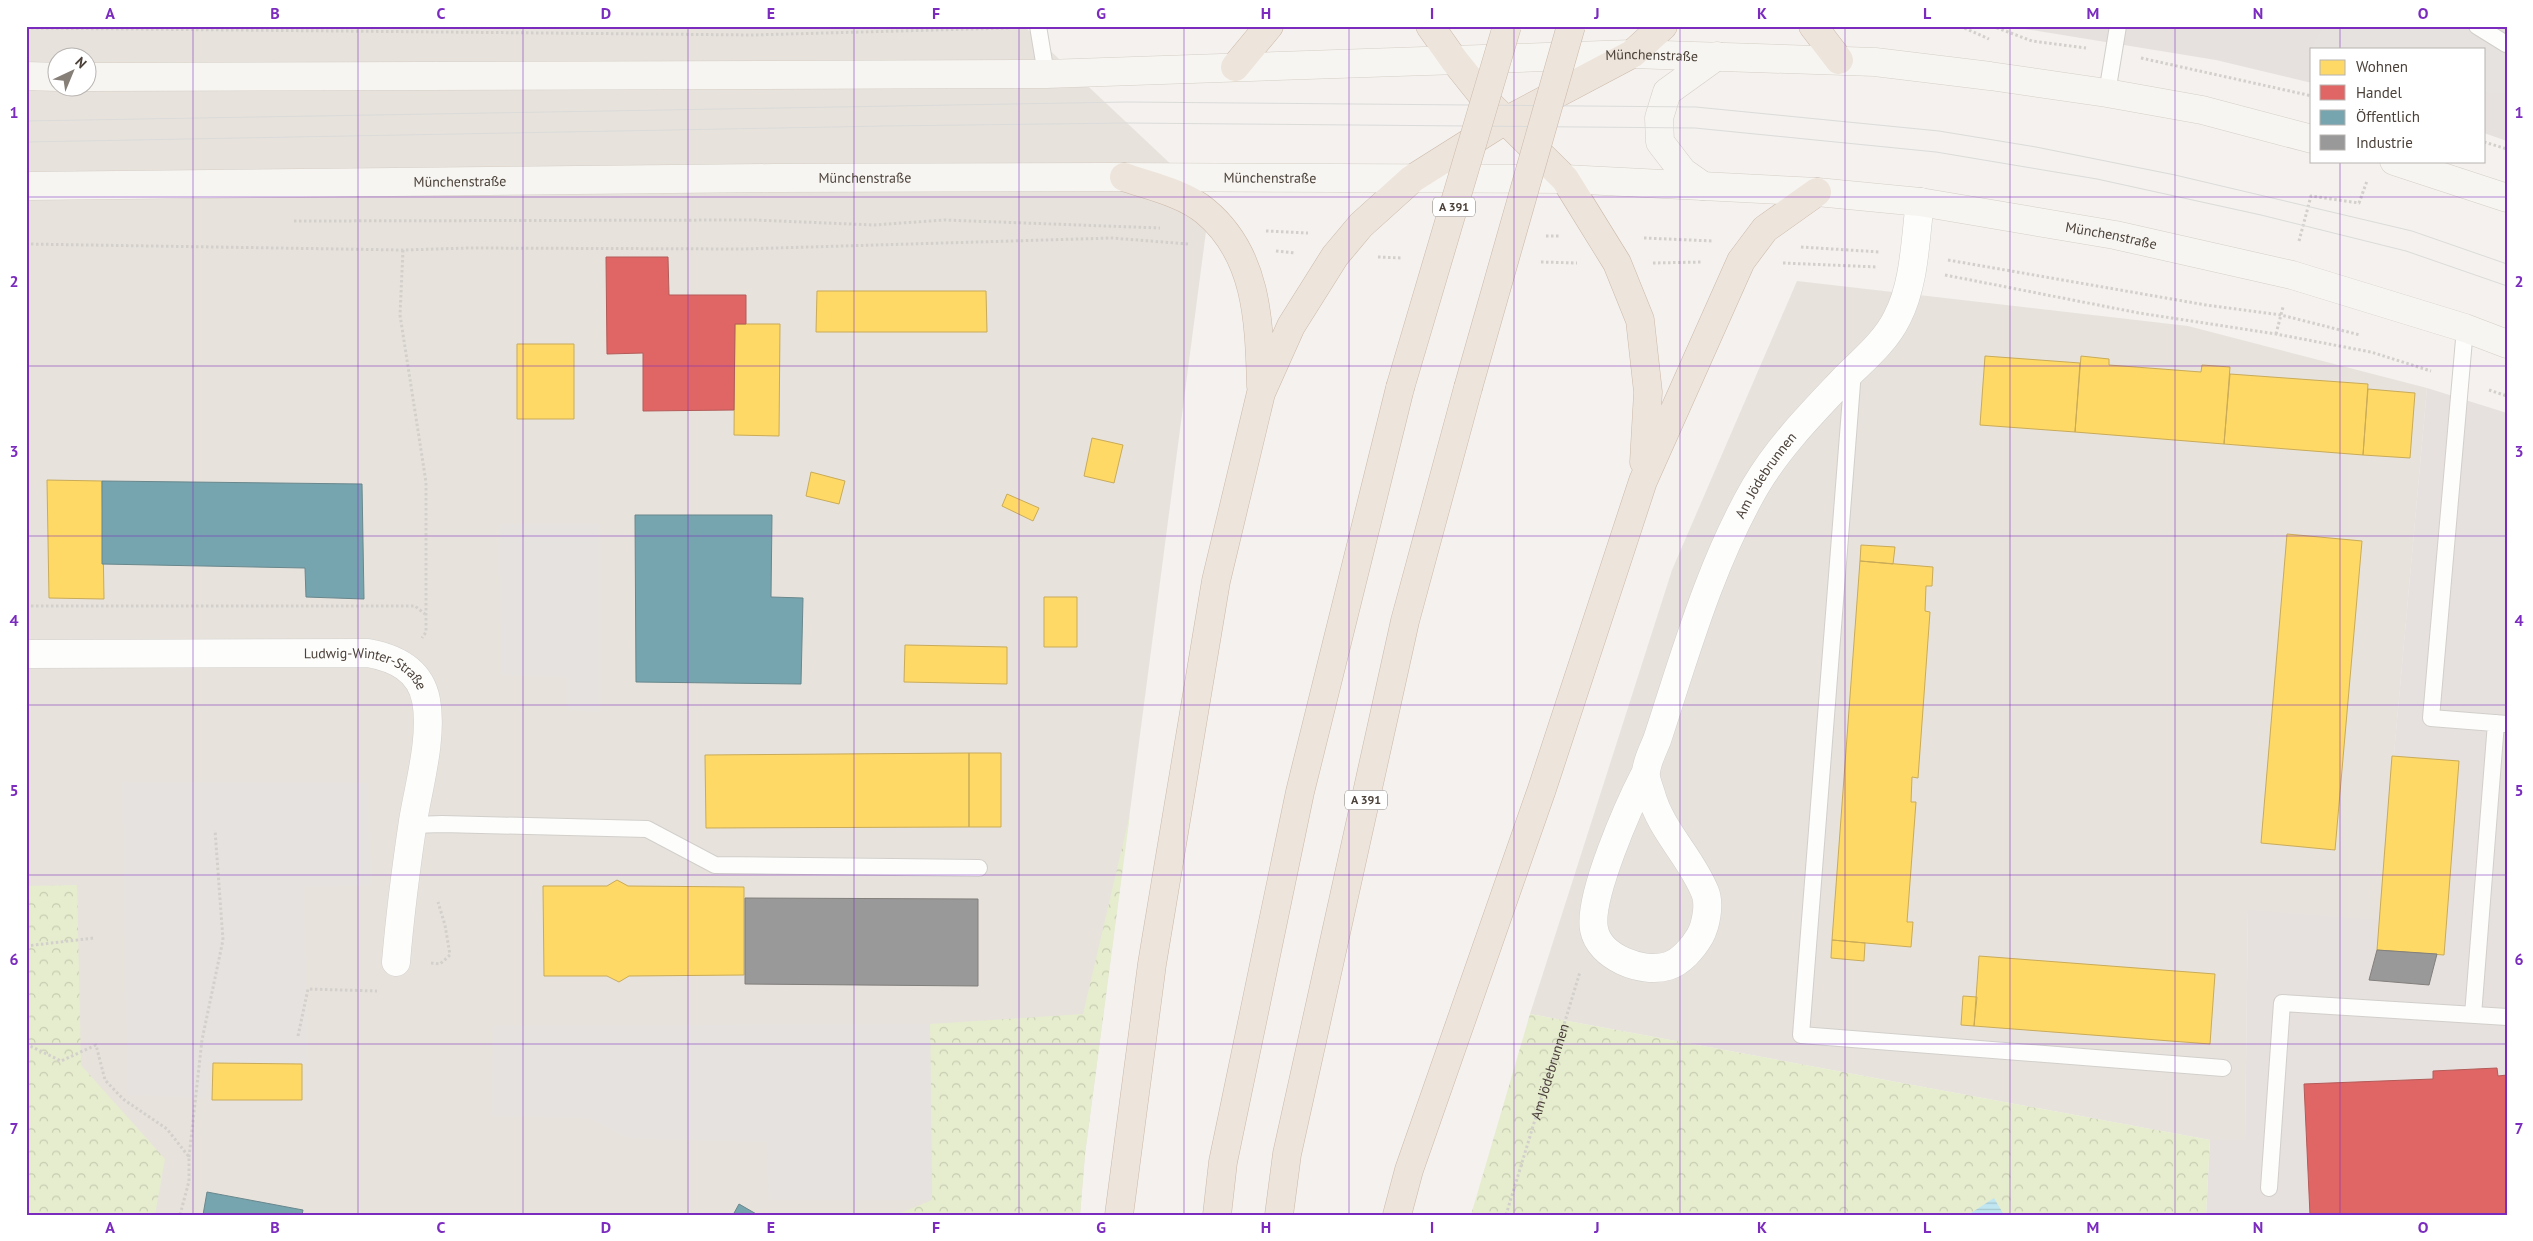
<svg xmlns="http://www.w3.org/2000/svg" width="2533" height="1241" viewBox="0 0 2533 1241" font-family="'PT Sans',sans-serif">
<defs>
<pattern id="forest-crowns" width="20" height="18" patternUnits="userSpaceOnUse" patternTransform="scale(1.25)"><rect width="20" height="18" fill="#e6edce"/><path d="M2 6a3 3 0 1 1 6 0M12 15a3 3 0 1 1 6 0" fill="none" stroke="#c7ccb2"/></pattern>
<pattern id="water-rules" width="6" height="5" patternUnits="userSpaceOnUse" patternTransform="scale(1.25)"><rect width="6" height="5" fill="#bfe6f1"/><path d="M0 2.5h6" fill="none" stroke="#a6c6cf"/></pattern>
</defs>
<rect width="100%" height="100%" fill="#f4f1ee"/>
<path fill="#e7e2dc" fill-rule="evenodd" d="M26,26H1024L1210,201L1085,1154L1080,1215H26ZM58,58H88V88H58Z
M1797,281L2188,326L2427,388L2379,921L2248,911L2245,1140H2210L1530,1014L1672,570Z"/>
<path fill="#e6e1de" d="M2007,26H2507V141L2484,133V49H2312V83L2216,60Z
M2427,388L2507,413V1215H2206L2210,1140H2245L2248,910L2379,920Z"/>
<path fill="url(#forest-crowns)" d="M1130,814L1085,1154L1080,1215H896L932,1200L930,1024L1083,1014Z
M77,885L81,1065L165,1159L155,1215H26V886Z
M1530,1014L2210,1140L2206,1215H1471Z"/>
<path fill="#e6e2df" d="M2323,26H2464L2507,45V94L2484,92V49H2312Z
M499,524H599L600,712L568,710L567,677L502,675Z
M122,782L367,783L371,885L303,887L308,1063L207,1062L206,1098L128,1095Z
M930,1024L932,1200H769L767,1142L628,1138L589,1118L491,1116L494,1026Z"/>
<path fill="url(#water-rules)" d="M1994,1198L2004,1215H1968Z"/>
<path fill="#ffd966" stroke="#c9ab58" d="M817,291H986L987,332H816Z
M735,324H780L779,436L734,435Z
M517,344H574V419H517Z
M1985,356L2080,363L2075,432L1980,425Z
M2081,356L2109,359V365L2201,372L2202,365L2230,367L2224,444L2075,432Z
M2230,374L2368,384L2363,455L2224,444Z
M2368,389L2415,393L2410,458L2363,455Z
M1092,438L1123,445L1114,483L1084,476Z
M811,472L845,481L839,504L806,496Z
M47,480L102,481L104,599L49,598Z
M1007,494L1039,508L1033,521L1002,506Z
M2287,534L2362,541L2335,850L2261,843Z
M1861,545L1895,547L1893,564L1860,561Z
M1860,561L1933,567L1932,586H1926L1925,611L1930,612L1918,778L1912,777L1911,802H1916L1907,922H1913L1911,947L1832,940Z
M1044,597H1077V647H1044Z
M905,645L1007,647V684L904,682Z
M969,753V827L706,828L705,755Z
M969,753H1001V827H969Z
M2392,756L2459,761L2444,955L2377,950Z
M617,880L628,886L744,887V975L629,976L619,982L607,976H544L543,886H607Z
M1832,940L1865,943L1864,961L1831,958Z
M1979,956L2215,974L2210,1044L1974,1026Z
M1963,996L1977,997L1974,1026L1961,1025Z
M213,1063L302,1064V1100H212Z"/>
<path fill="#e06666" stroke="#b35b58" d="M606,257H668L669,295H746V324H735L734,410L643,411V353L607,354Z
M2497,1068L2498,1076L2507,1075V1215H2310L2304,1084L2433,1079V1071Z"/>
<path fill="#76a5af" stroke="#69878c" d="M102,481L362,484L364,599L306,597L305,568L102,564Z
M635,515H772L771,597L803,598L801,684L636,682Z
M207,1192L303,1210L302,1215H203Z
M739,1204L758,1215H733Z"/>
<path fill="#999" stroke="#827f7c" d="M745,898L978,899V986L745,984Z
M2377,950L2437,954L2429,985L2369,980Z"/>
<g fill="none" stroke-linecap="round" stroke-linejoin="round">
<g stroke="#d2cfcb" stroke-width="18">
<path id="service" d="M1038,26L1046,74
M2477,26L2506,44
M2107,93L2118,26
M2465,328L2431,718L2507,724
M1853,371L1801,1035L2223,1068
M413,825L442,824L647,829L715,865L979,868
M2473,1015L2496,723
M2269,1188L2282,1003L2507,1017"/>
</g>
<g stroke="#d2cfcb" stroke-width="29">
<g id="minor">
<path id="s2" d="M26,654L368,653C395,658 420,669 426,700C433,736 419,785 413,821C406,868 400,915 396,962"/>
<path id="s3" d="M1645,774C1629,805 1588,897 1594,929C1599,957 1642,974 1668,966C1681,962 1693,948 1700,936C1706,925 1710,904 1705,892C1691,857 1661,831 1651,794C1649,787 1645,779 1646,772C1647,761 1653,750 1657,740C1685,655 1710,565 1755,487C1779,446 1813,412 1845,378C1863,360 1886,341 1897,318C1915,283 1915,240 1920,202"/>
</g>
</g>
<g stroke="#d5cec6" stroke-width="29">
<g id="secondary">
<path d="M26,76L58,77"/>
<path id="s4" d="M88,77L1046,74L1632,54L1875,62L1990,76L2107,93L2202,110L2312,139"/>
<path d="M2394,161L2507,198"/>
<path id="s5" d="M26,186L774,178L1106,177L1565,179L1817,192L1920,202L2115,235L2292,275L2465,328L2507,344"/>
<path d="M1703,186L1683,172L1660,142L1659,118L1667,92L1717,56"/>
</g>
</g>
<g stroke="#ccb9a9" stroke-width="29">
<path id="motorway" d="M1430,26L1454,60L1490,105L1565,179L1617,263L1640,320L1648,392L1644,462
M1813,26L1839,60
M1235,67L1269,26
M1124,177C1150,186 1183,193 1205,211C1258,255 1259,322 1261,386
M1119,1215L1152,964L1216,581L1261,393L1291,326L1335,256L1361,225L1412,179L1496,126L1632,54L1663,26
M1217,1215L1223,1162L1300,792L1400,388
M1279,1215L1287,1154L1405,621L1468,388
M1397,1215L1409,1170L1542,789L1643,481L1741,261L1765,229L1817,192"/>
</g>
<g stroke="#d3d0cc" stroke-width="3" stroke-dasharray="2.5 2.5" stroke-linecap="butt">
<path d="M1960,26L1989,39"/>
<path d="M1992,26L2032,41L2086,48"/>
<path d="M26,28L752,35L1009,28"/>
<path d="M2141,58L2312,96"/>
<path d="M2484,142L2507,149"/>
<path d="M294,221L755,220L874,225L944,220L1160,228"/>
<path d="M1266,231L1308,233"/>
<path d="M1546,236H1560"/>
<path d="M1644,238L1713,241"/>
<path d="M2299,241L2311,196L2359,203L2367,181"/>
<path d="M26,244L403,250L469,248L742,249L1112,238L1188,244"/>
<path d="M1801,247L1880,252"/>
<path d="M403,250L400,315L426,482V632L422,638"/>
<path d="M1276,251L1295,253"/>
<path d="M1378,257L1402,258"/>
<path d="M1948,260L2206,305L2281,315L2360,335"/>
<path d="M1541,262L1577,263"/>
<path d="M1653,263L1702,262"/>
<path d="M1783,263L1877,267"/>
<path d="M1945,275L2139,313L2276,334L2371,352L2431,371"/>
<path d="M2276,334L2283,307"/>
<path d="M2489,390L2507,396"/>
<path d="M26,606H415L425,614"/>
<path d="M26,946L94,938"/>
<path d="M431,963L440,964L450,955L445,925L438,902"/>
<path d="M298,1036L308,989L377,991"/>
<path d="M26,1044L61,1061L96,1045L105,1080L123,1099L167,1129L189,1157V1181L180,1215"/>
<path d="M189,1157L202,1040L223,940L215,830"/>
<path id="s1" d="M1506,1215L1580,972"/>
</g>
<use href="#service" stroke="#fdfdfc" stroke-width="16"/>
<use href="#minor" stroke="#fdfdfc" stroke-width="28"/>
<use href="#secondary" stroke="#f7f5f1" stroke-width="28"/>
<use href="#motorway" stroke="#ede4db" stroke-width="28"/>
<path stroke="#dbdbda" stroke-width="1" d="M26,121L1127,102L1696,107L1939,131L2036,147L2175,175L2412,231L2507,264
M26,142L885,126L1126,123L1695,128L1936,152L2097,179L2261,215L2406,251L2507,286"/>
<g stroke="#ccb9a9" stroke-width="29" stroke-linecap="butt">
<path id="motorway-bridge" d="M1400,388L1507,26
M1468,388L1571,26"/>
</g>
<use href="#motorway-bridge" stroke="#ede4db" stroke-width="28"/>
</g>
<path fill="none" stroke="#7b2cbf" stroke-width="1" stroke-opacity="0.55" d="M193,26V1215M358,26V1215M523,26V1215M688,26V1215M854,26V1215M1019,26V1215M1184,26V1215M1349,26V1215M1514,26V1215M1680,26V1215M1845,26V1215M2010,26V1215M2175,26V1215M2340,26V49M2340,161V1215M26,197H2507M26,366H2507M26,536H2507M26,705H2507M26,875H2507M26,1044H2507"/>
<g text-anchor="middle" stroke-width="5" stroke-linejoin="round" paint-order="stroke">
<g fill="#fff" stroke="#817a74" stroke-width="1">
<rect x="1433" y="197.5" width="42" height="19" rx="4"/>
<rect x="1345" y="790.5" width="42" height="19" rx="4"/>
</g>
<g font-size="12" font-weight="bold" fill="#4b4139">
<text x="1454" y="211">A 391</text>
<text x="1366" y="804">A 391</text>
</g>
<g font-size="14" fill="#4b4139" stroke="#fff">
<text dy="5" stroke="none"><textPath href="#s4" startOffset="1564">Münchenstraße</textPath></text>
<text dy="5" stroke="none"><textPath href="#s5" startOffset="839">Münchenstraße</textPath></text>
<text dy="5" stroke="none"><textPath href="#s5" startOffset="1244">Münchenstraße</textPath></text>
<text dy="5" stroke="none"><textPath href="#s5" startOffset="434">Münchenstraße</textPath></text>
<text dy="5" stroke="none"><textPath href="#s5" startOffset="2089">Münchenstraße</textPath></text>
<text dy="5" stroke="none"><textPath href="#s3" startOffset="802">Am Jödebrunnen</textPath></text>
<text dy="5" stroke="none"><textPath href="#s2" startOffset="344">Ludwig-Winter-Straße</textPath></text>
<text dy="5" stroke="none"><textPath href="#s1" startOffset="150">Am Jödebrunnen</textPath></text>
</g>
</g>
<rect width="2533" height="1241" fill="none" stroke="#ffffff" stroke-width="55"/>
<rect x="2310" y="48" width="175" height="115" fill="#ffffff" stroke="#b7b3b0"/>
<rect x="2320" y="60" width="25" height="15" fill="#ffd966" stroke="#b7b3b0"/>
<text x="2356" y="72" font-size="15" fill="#4b4139">Wohnen</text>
<rect x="2320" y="85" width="25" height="15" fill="#e06666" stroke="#b7b3b0"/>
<text x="2356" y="98" font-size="15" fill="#4b4139">Handel</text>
<rect x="2320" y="110" width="25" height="15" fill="#76a5af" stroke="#b7b3b0"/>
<text x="2356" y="122" font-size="15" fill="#4b4139">Öffentlich</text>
<rect x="2320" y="135" width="25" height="15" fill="#999999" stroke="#b7b3b0"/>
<text x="2356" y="148" font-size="15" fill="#4b4139">Industrie</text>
<g transform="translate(72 72) rotate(44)"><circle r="24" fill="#ffffff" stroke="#b7b3b0"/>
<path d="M0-4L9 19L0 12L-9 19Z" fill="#867f78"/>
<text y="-8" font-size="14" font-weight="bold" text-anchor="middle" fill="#4b4139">N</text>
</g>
<rect x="28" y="28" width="2478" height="1186" fill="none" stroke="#7b2cbf" stroke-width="2"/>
<g font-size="16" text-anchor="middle" font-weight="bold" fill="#7b2cbf">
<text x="110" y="19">A</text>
<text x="275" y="19">B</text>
<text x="441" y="19">C</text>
<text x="606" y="19">D</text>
<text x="771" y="19">E</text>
<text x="936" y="19">F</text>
<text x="1101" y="19">G</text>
<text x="1266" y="19">H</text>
<text x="1432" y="19">I</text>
<text x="1597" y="19">J</text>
<text x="1762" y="19">K</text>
<text x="1927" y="19">L</text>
<text x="2093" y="19">M</text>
<text x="2258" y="19">N</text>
<text x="2423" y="19">O</text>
<text x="14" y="118">1</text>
<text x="2519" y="118">1</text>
<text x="14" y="287">2</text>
<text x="2519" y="287">2</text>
<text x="14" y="457">3</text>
<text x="2519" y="457">3</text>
<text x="14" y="626">4</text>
<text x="2519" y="626">4</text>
<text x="14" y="796">5</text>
<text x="2519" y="796">5</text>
<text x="14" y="965">6</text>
<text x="2519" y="965">6</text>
<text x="14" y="1134">7</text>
<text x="2519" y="1134">7</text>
<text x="110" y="1233">A</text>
<text x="275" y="1233">B</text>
<text x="441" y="1233">C</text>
<text x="606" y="1233">D</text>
<text x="771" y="1233">E</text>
<text x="936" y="1233">F</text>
<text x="1101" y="1233">G</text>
<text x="1266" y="1233">H</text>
<text x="1432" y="1233">I</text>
<text x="1597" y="1233">J</text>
<text x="1762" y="1233">K</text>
<text x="1927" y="1233">L</text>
<text x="2093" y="1233">M</text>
<text x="2258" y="1233">N</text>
<text x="2423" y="1233">O</text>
</g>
</svg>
